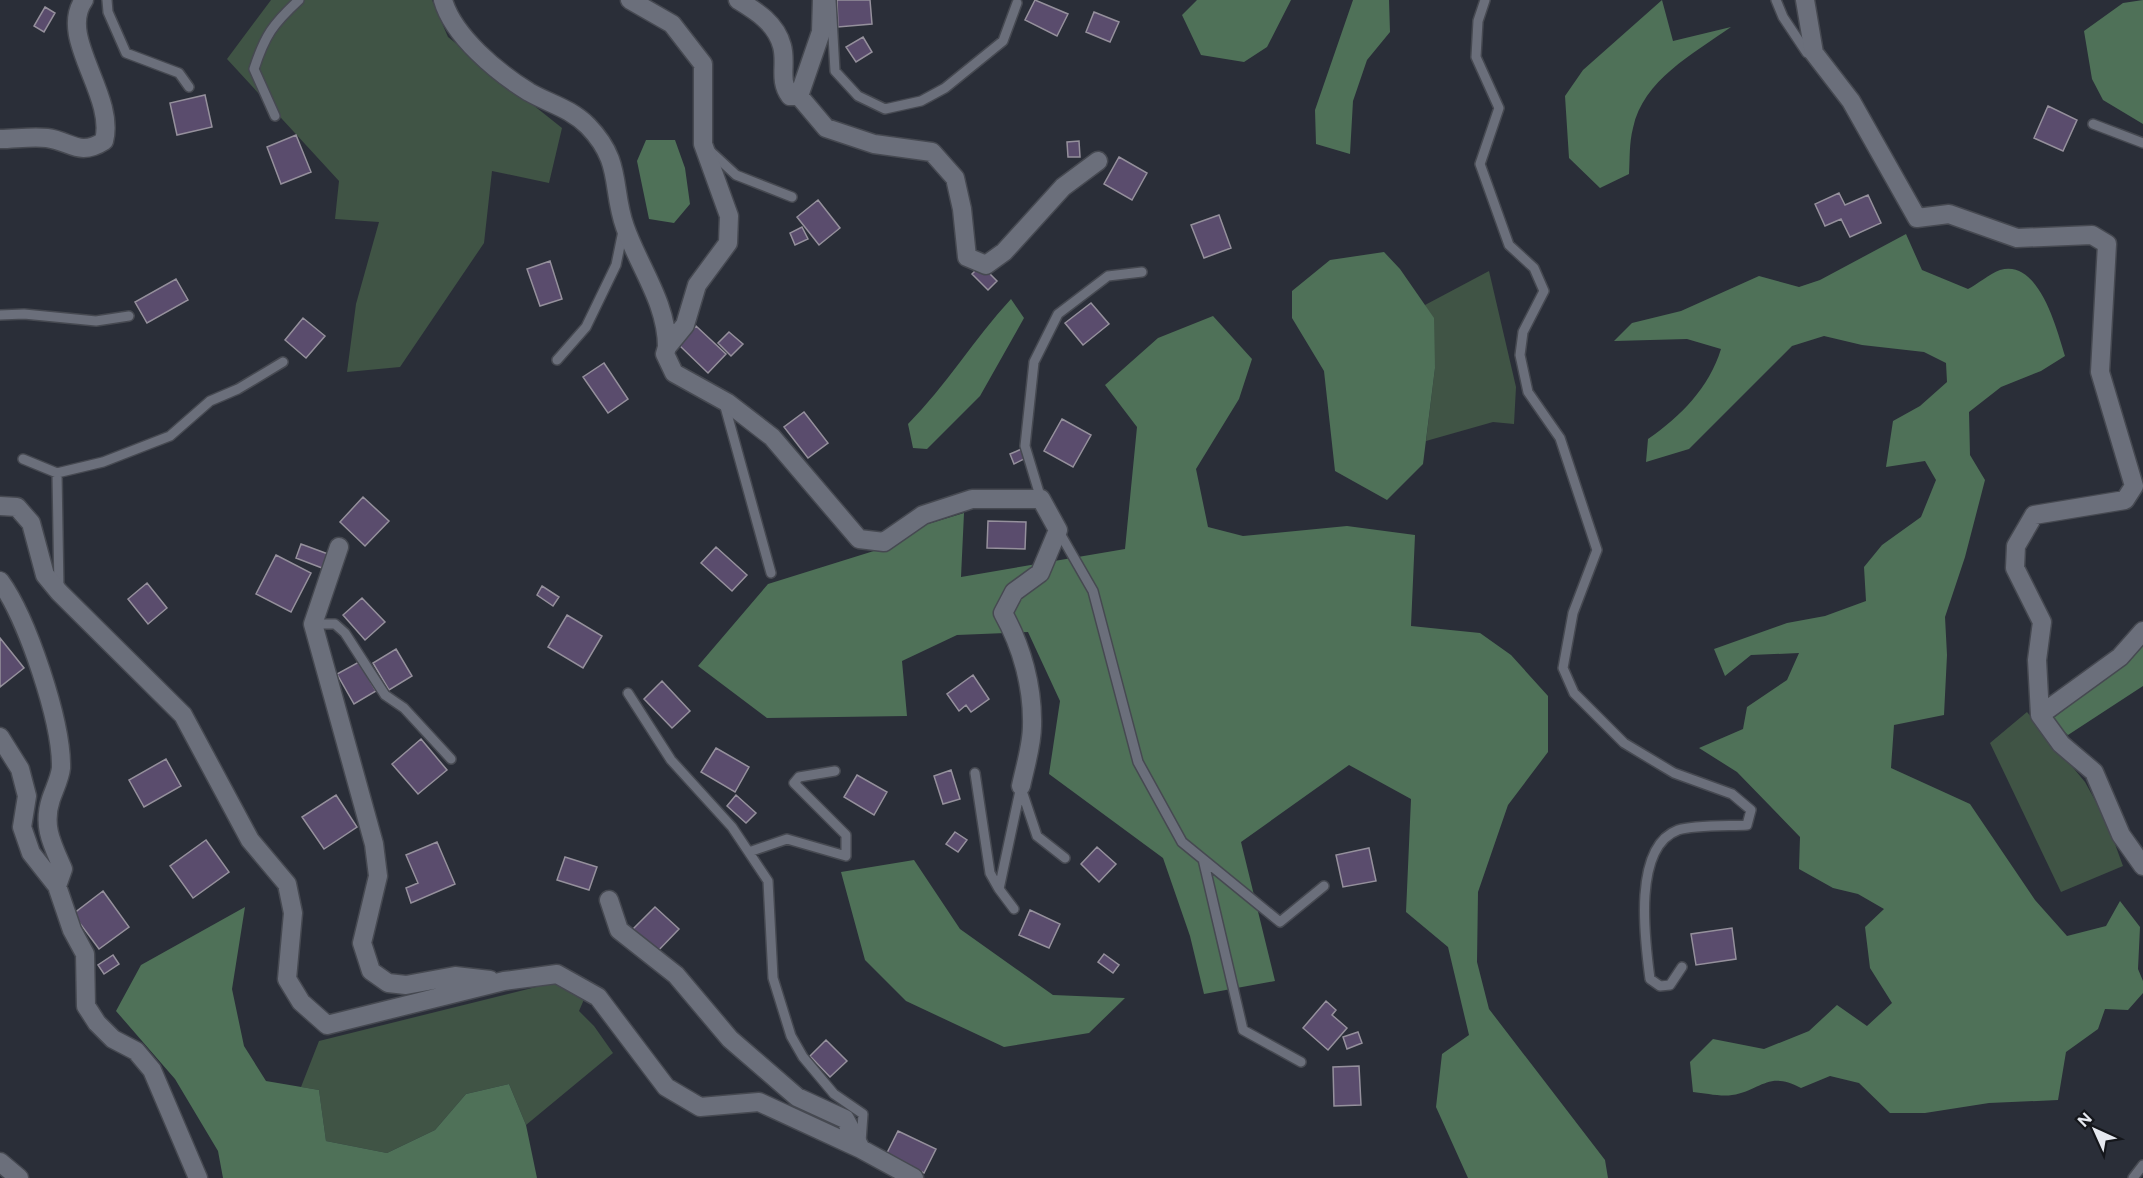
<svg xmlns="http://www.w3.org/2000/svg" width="2143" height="1178" viewBox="0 0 2143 1178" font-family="Figtree,sans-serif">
<rect width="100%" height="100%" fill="#2a2e38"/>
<path fill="#405445" d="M271,0H432L448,37L562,128L549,183L492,171L484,243L400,367L347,372L356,304L379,222L335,219L339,181L227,59Z
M1489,271L1516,387L1514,424L1493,422L1426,441L1435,368L1425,305Z
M2027,712L2085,782L2107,822L2123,866L2061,892L1990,743Z
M552,983L585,997L579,1011L594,1026L613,1053L526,1125L509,1084L466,1094L435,1130L387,1153L326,1141L319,1090L301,1087L319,1041Z"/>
<path fill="#4f7158" d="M1197,0H1291L1267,47L1244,62L1201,55L1182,15Z
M1353,0H1389L1390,32L1367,60L1353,101L1350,154L1316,144L1315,110Z
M1662,0L1673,41L1731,27C1693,54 1643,80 1633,128C1629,143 1630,159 1629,174L1600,188L1569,158L1565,96L1583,70Z
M2143,0V124L2103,100L2092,79L2084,31L2123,3Z
M646,140H675L685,168L690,204L674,223L649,219L637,161Z
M1906,234L1922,270L1968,289C1978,284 1989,274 2000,270C2039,258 2057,330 2065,356L2041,371L2001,387L1969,412L1970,455L1985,480L1965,557L1945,617L1947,655L1944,715L1894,725L1891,768L1970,804L2035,900L2067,936L2106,926L2120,901L2140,927L2138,969L2143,981V993L2128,1010L2105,1009L2098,1029L2066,1052L2058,1100L1989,1103L1925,1113H1890L1859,1083L1830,1076L1801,1088C1768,1070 1762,1090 1732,1095C1721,1097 1705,1093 1693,1092L1690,1062L1713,1039L1764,1049L1809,1031L1837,1005L1867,1026L1892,1003L1870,968L1865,927L1884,909L1858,894L1833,888L1799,869L1800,837L1737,772L1699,748L1743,729L1747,707L1787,680L1799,653L1751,655L1725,676L1714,649L1787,623L1825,616L1866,601L1864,567L1882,545L1921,517L1936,480L1925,461L1886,467L1893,421L1920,406L1947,382L1946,363L1924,352L1862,345L1824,336L1792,346L1689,449L1646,462L1648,439C1681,416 1709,388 1721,349L1687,339L1614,341L1632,323L1681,311L1759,276L1799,287L1820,280Z
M1384,252L1400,269L1434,318L1435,368L1423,464L1387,500L1335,471L1324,371L1292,318V291L1330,260Z
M1011,299L1024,318L980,396L927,449L913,448L908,424C946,386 974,339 1011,299Z
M1213,316L1252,359L1239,399L1196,469L1208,527L1243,536L1347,526L1415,535L1411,626L1480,633L1511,655L1548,696V752L1508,805L1478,892L1477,962L1489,1009L1605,1160L1608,1178H1468L1436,1107L1442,1054L1469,1035L1448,947L1406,912L1411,799L1349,765L1241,842L1275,981L1204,994L1190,936L1163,858L1049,774L1060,701L1028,632L957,635L902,661L907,716L767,718L698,666L768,584L893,545L918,527L964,513L961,577L1125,549L1137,427L1105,385L1158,338Z
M2143,642V686L2068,735L2051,720L2129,659Z
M914,860L960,929L1053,995L1125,998L1089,1033L1004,1047L906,1001L865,960L841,872Z
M245,907L232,989L244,1046L266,1081L319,1090L326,1141L387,1153L435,1130L466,1094L509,1084L526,1125L537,1178H223L218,1151L175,1079L116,1011L141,965Z"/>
<path fill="#5a4c6d" stroke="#95909c" stroke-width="1.5" d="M837,0H870L872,24L838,27Z
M1035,0L1068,14L1057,36L1025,20Z
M45,7L55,13L44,32L34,26Z
M1094,12L1119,22L1110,42L1086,32Z
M863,37L872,52L856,62L846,47Z
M205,95L212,127L177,135L170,103Z
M2048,106L2077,120L2063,151L2034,138Z
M296,135L311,172L281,184L267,147Z
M1079,141L1080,157H1068L1067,142Z
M1119,157L1147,173L1132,200L1104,184Z
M1839,193L1845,205L1868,195L1881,223L1850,237L1841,219L1825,226L1815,204Z
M818,200L840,228L819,245L797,217Z
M1219,215L1231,248L1204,258L1191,225Z
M802,227L808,239L795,245L790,233Z
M550,261L562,299L540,306L527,269Z
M981,265L997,281L988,290L972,274Z
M176,279L188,300L147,323L135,302Z
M1091,303L1109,324L1083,345L1065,323Z
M303,318L325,336L306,358L285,340Z
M696,326L726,354L708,373L679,345Z
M729,332L743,344L731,356L718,343Z
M604,363L628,399L608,413L583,377Z
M804,412L828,443L808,458L784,427Z
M1062,419L1091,435L1073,467L1044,451Z
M1024,448L1028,457L1014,464L1010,454Z
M363,497L389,521L365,546L340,522Z
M988,521L1026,522L1025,549L987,548Z
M301,544L328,554L322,568L296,558Z
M716,547L747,575L732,591L701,563Z
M276,555L311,573L291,612L256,594Z
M147,583L167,608L148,624L128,599Z
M542,586L559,597L553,606L537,595Z
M362,598L385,622L365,640L343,615Z
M567,615L602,636L583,668L548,647Z
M0,638L24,668L0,687Z
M396,649L412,676L389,690L373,663Z
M359,662L376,691L354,704L337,674Z
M973,675L989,699L971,712L966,705L959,711L947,694Z
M662,681L690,711L672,728L644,699Z
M421,739L447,770L418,794L392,764Z
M716,748L749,767L735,792L701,772Z
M166,759L181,786L144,807L129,780Z
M951,770L960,799L943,804L934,776Z
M857,775L887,792L874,815L844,797Z
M336,795L357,827L324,849L302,817Z
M736,795L756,813L746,823L727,806Z
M955,832L967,840L958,852L946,844Z
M206,840L229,872L193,898L170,866Z
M437,842L455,884L411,903L406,888L418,883L406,855Z
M1097,847L1116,864L1099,882L1081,864Z
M1369,848L1376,881L1343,887L1336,855Z
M565,857L597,867L589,890L557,880Z
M103,891L129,927L99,949L73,914Z
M655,907L679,929L655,954L631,931Z
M1030,910L1060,924L1049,948L1019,935Z
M1732,928L1736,959L1696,965L1691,934Z
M1104,954L1119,965L1113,973L1098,962Z
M113,955L119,964L104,974L98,965Z
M1326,1001L1336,1010L1332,1015L1347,1028L1328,1050L1303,1028Z
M1358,1032L1362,1043L1347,1049L1343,1037Z
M826,1040L847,1061L830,1077L810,1056Z
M1359,1066L1361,1105L1334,1106L1333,1067Z
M898,1131L936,1149L924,1173L886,1155Z"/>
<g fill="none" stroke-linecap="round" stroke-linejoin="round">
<g stroke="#464951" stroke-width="12">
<path id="lane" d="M107,0L108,12L126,53L179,73L189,87
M831,0L835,71L858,96L885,109L921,101L945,88L1003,41L1017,3
M1485,0L1478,21L1476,57L1499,108L1480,164L1509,245L1534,268L1544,291L1523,332L1520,355L1528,392L1560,438L1597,550L1573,613L1563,668L1574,693L1624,743L1674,773L1732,794L1751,810L1747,825C1730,826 1693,825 1678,830C1632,847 1645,941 1650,979L1660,986L1670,985L1682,967
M1776,0L1783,17L1807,53H1812
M275,116L254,69C265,35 273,24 299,0
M2093,124L2143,143
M709,150L736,175L792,197
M0,315L24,314L96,321L129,316
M557,360L586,327L616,265L623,231
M724,403L771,573
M23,459L57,473L103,462L170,436L210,401L238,389L283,362
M57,473L59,590
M1041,499L1025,446L1034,362L1058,314L1108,276L1142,272
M1058,530L1093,591L1138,762L1182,842L1280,922L1324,886
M313,624H335L345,633L385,695L404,708L451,759
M628,693L671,760L732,827L768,881L773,978L791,1036L803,1057L834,1094L863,1114L861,1142
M975,773L990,873L999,889L1021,786
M1021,788L1037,836L1065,858
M749,852L787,839L846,856V835L794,783L799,777L835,771
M1203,859L1243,1030L1301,1062
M999,889L1014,909
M2133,1178L2143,1165"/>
</g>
<g stroke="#464951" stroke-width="21">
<path id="street" d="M443,0C453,36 498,73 529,92C550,104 570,108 588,126C623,162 611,188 625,227C639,267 667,303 667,347
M630,0L672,24L703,64V144L729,216L728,243L697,285L685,325L667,347L665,354L674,373L728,403L772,437L859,539L884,542L923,515L972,499H1041L1058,530L1040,573L1014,592L1003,613C1022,647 1033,687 1032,726C1032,745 1025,767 1021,786
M738,0C756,11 776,23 782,46C787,64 778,80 790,96H799L821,32L822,0
M1805,0L1814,53L1851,101L1917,218L1949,214L2017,238L2092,235L2107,244L2100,372L2134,486L2125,500L2034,515L2016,546L2015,568L2042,622L2037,660L2040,715L2061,744L2094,772L2121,835L2143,866
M799,96L826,128L874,144L932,152L955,178L962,209L967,257L986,265L1004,252L1063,187L1098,161
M0,139C15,139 32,136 47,138C71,141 79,157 104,141C116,95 57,37 84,0
M0,506L17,507L31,523L45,575L59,592L183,715L250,840L287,884L293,913L287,979L301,1002L327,1025L504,981L557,974L598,997L666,1087L700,1107L759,1102L861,1149L914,1178
M339,547L313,624L374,844L378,876L362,943L371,971L388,983L406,985L455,976L490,980
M0,581C27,618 62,722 61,768C60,778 54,790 51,799C42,826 52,844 63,869L57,886L31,853L22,827L27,796L20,769L0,737
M2040,715L2120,657L2143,631
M57,886L72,930L85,954L86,1006L97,1023L113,1039L136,1051L152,1070L198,1178
M609,900L619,930L676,975L730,1039L797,1097L845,1119L861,1149
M0,1162L19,1178"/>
</g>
<use href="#lane" stroke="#6b6f7b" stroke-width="9"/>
<use href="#street" stroke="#6b6f7b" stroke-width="18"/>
</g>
<g transform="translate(2095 1130) rotate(315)" stroke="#14161b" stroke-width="4.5" paint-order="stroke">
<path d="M0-4.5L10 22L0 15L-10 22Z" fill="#e6e9f0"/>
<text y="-9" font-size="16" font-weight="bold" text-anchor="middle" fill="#e6e9f0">N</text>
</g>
</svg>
